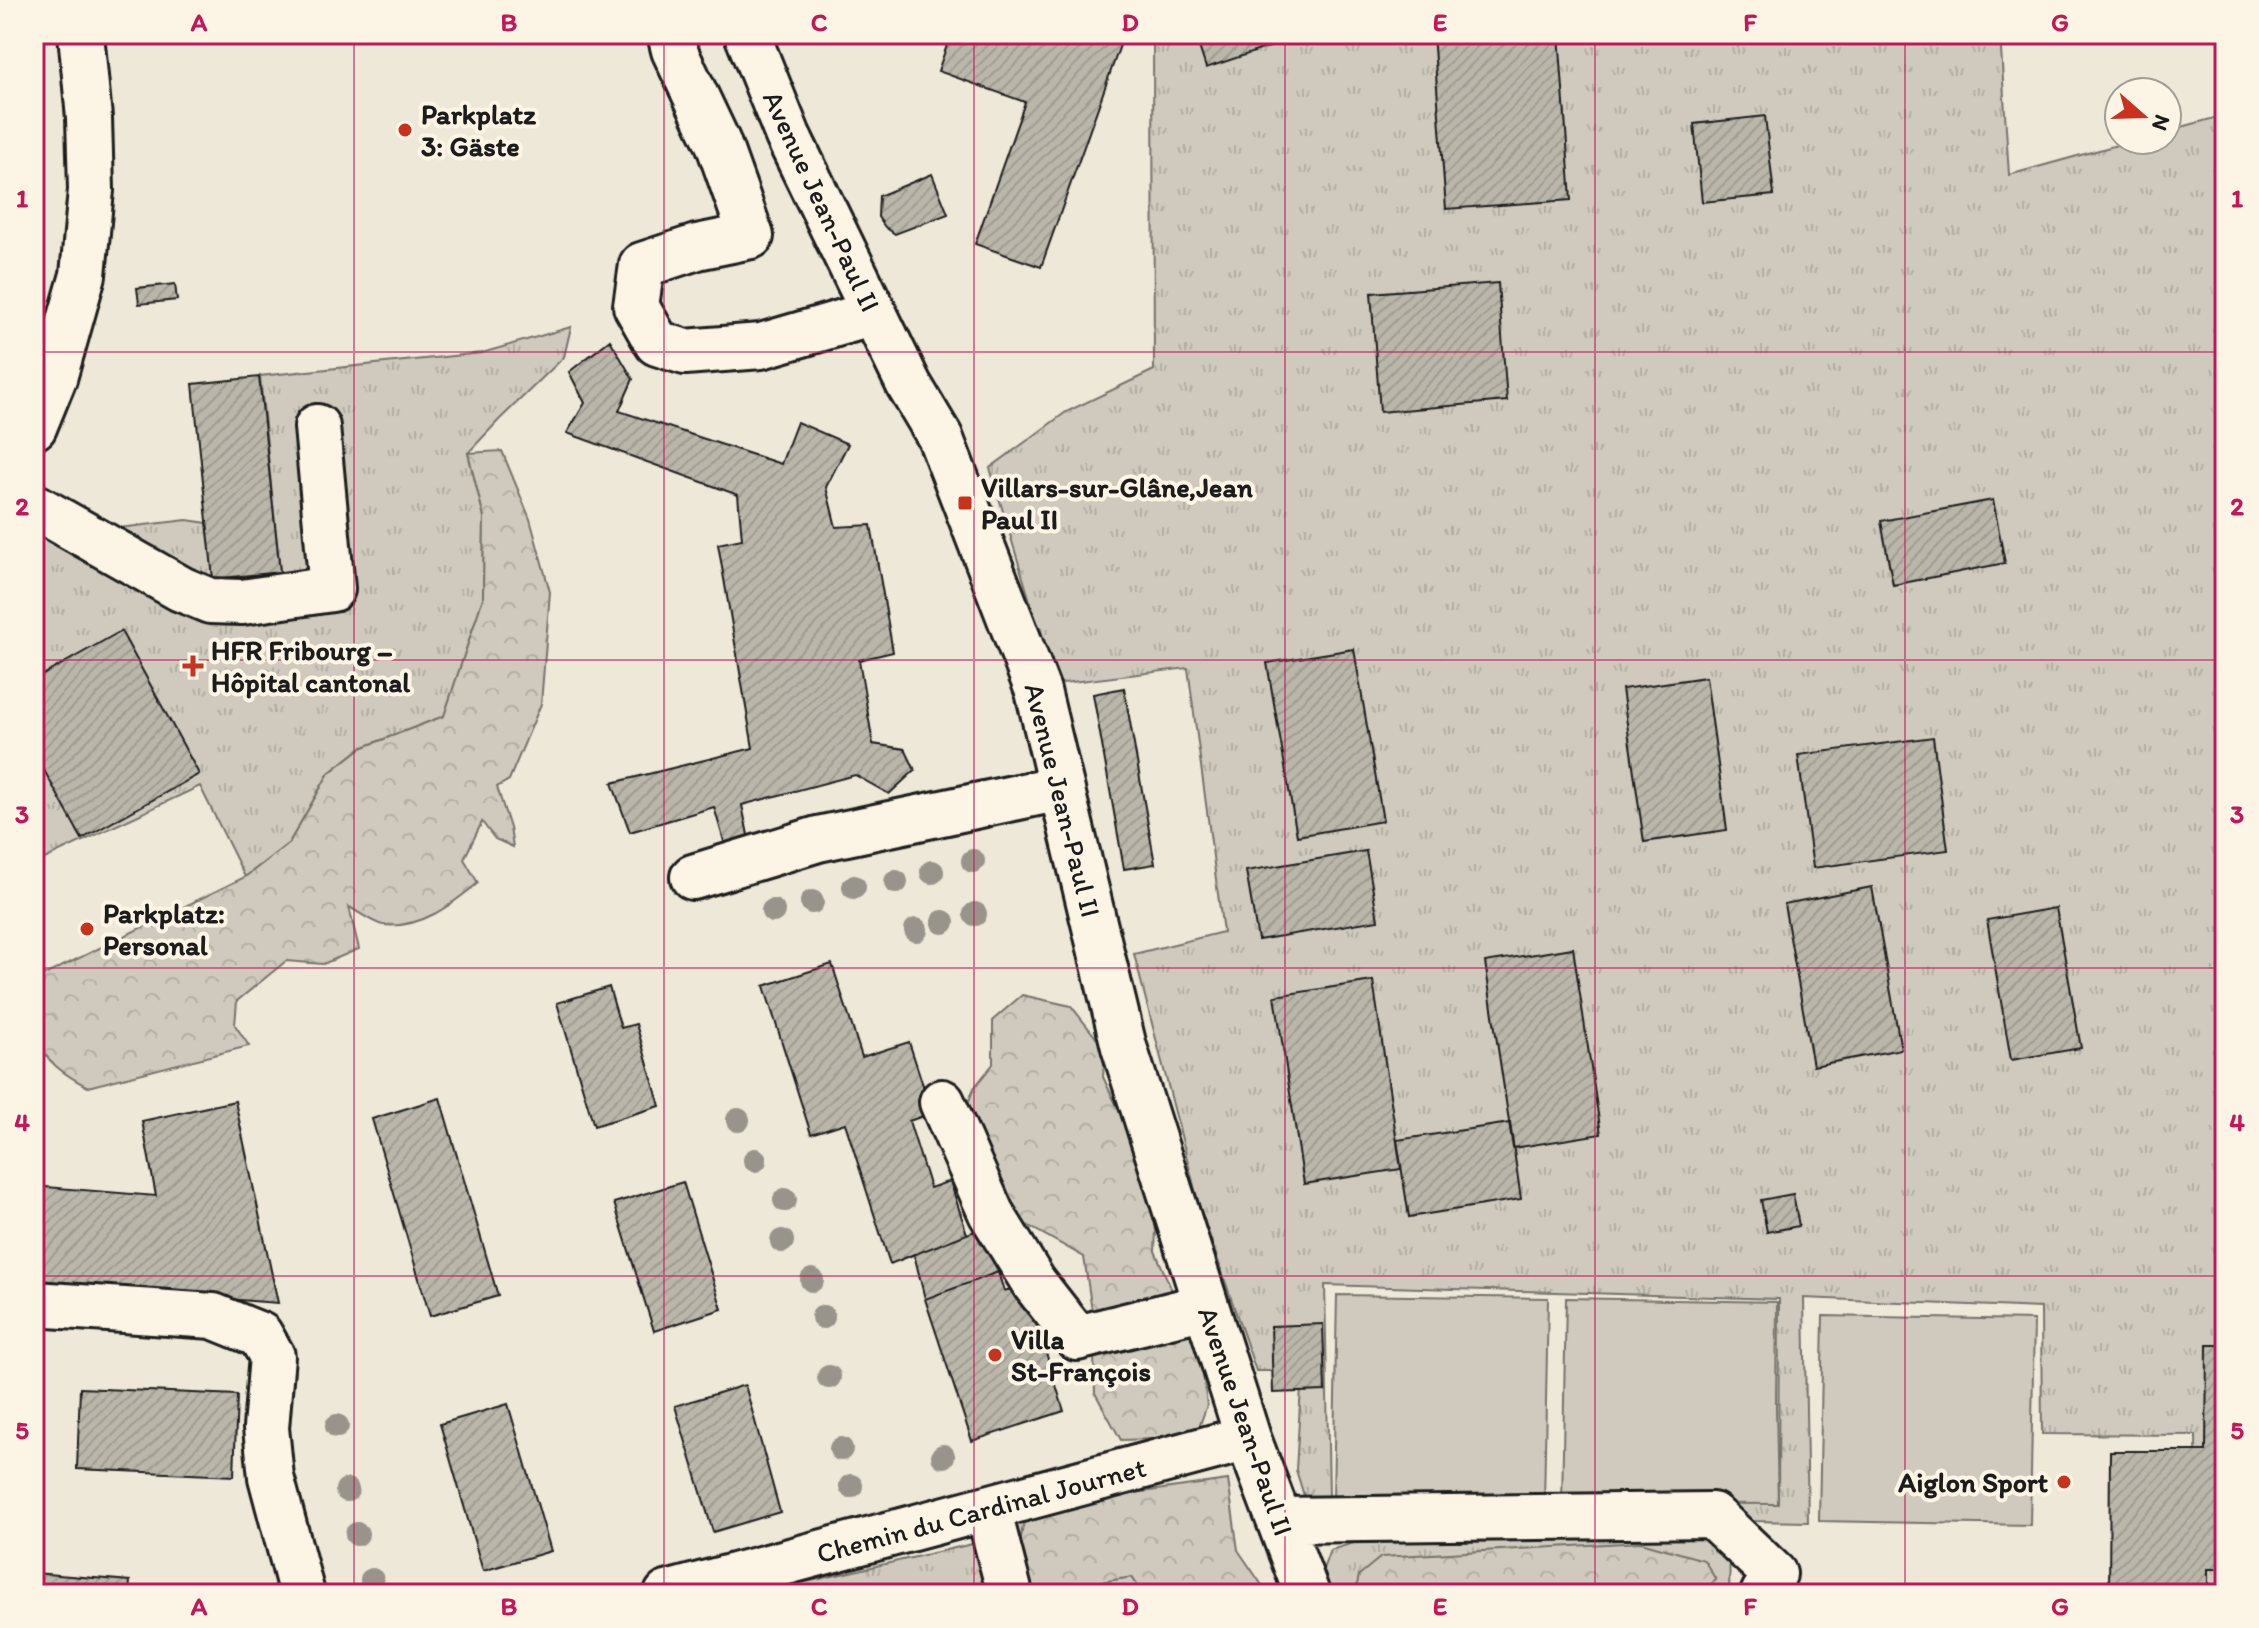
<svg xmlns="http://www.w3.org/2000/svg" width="2259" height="1628" viewBox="0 0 2259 1628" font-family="Itim,sans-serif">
<defs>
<pattern id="grass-tufts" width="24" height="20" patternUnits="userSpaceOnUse" patternTransform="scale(2)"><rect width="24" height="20" fill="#cfcabd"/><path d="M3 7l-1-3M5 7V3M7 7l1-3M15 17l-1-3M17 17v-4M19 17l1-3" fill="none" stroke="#b1ada2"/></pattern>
<pattern id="forest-crowns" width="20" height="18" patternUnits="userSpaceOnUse" patternTransform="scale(2)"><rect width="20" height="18" fill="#cfcabd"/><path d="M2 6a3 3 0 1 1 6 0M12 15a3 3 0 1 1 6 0" fill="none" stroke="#b1ada2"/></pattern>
<pattern id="building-hatch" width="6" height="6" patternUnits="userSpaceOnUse" patternTransform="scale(2)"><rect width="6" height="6" fill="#bab6aa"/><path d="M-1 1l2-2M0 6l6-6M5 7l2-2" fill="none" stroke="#9f9c92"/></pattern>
</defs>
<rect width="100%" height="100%" fill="#eee8d9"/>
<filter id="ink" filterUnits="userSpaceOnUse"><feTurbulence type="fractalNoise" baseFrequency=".0125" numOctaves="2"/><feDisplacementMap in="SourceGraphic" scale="16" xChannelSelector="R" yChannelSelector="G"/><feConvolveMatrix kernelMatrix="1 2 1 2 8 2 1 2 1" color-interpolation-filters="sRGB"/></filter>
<g filter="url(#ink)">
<path fill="url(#grass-tufts)" stroke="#76736c" stroke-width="2" d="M1153,34H2000L2009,175L2135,140H2167V131L2225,115V1594H2198L2196,1435L2042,1434L2041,1308L1804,1298L1808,1522L1750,1521L1719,1503H1778L1779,1299L1325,1285L1329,1498L1305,1499L1296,1470L1302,1371H1256L1199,1205L1134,954L1223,932L1188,668L1055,684L990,468L1066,412L1154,370Z
M571,327L564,357L499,420L468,453L484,517L483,598L444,716L361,748L329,773L289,843L245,877L200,786L34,864V538L187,520L207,523L214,579L280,572L260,376L482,353Z
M1024,1521L1017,1559L1036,1592L1132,1577L1143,1594H1022L1011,1527Z
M1675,1528L1730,1551L1729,1594H1333L1322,1572L1330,1550L1371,1538Z
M981,1542L994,1594H754Z"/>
<path fill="url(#forest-crowns)" stroke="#76736c" stroke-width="2" d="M502,451L530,519L550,592L541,704L509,780L497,787L510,828L513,847L495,839L482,822L464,859L478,883C451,905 421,929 383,925C372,923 359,912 349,907L359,949L323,964L286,961L237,1001L235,1025L249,1046L88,1087C65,1075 45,1062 35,1036C30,1024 34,994 34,980L245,877L289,843L329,773L361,748L444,716L483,598L484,517L468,453Z
M1022,995L1071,1006L1105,1049L1103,1077L1123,1119L1134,1148L1148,1174L1156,1231L1155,1251L1201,1358L1207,1405L1197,1433L1155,1439L1121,1440L1095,1393L1093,1318L1084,1257L1002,1211L956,1134L974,1088L993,1064V1020Z
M1228,1480L1238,1550L1268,1594H1143L1132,1577L1036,1592L1017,1559L1024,1521L1067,1500L1128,1494Z
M1641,1542L1704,1560L1716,1580L1699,1594H1363L1356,1590L1359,1575L1381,1557Z"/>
<path fill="#cfcabd" stroke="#76736c" stroke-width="2" d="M1337,1295L1548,1298L1544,1503L1333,1500Z
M1566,1298L1777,1302L1776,1407L1778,1504L1562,1503Z
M1823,1316L2034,1320L2030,1525L1819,1521Z"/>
<path fill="url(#building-hatch)" stroke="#1c1c1c" stroke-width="2" d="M951,34H1052L1071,41L1073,34H1124L1041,267L975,244L1025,102L938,71Z
M1195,34H1308L1206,68Z
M1433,34H1559L1571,200L1446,209Z
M1765,116L1774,195L1702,202L1694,124Z
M932,174L948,214L895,234L885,227L878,217L879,196Z
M1498,283L1507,401L1380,412L1371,293Z
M175,284L177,300L139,304L137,288Z
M610,340L633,379L619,411L781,464L797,422L848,444L826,487L836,527L871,525L893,652L859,660L873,744L905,749L915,770L889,794L855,775L742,805L750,845L728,855L714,807L630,832L612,783L753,748L718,544L742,539L738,495L567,433L585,403L569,372Z
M259,377L280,572L213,579L193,384Z
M1993,500L2005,563L1893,585L1881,521Z
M121,631L199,774L82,839L34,752V680Z
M1354,649L1383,821L1297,836L1267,663Z
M1706,677L1727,830L1644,842L1622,689Z
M1124,688L1155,864L1124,869L1093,694Z
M1933,737L1948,850L1813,868L1798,755Z
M1366,851L1378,920L1258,940L1246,871Z
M1872,887L1901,1049L1813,1066L1784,904Z
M2056,908L2081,1048L2011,1060L1987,920Z
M1573,948L1601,1134L1513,1148L1485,962Z
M832,964L862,1057L909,1042L932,1113L909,1121L930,1188L950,1181L967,1234L890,1264L845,1123L811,1134L764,986Z
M832,964L862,1057L909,1042L932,1113L909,1121L930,1188L950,1181L967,1234L984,1228L1004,1291L1025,1285L1064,1411L972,1441L925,1299L914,1254L890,1264L845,1123L811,1134L764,986Z
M1373,981L1401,1169L1304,1184L1275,996Z
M609,987L621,1028L636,1024L660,1106L594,1126L557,1003Z
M440,1098L498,1296L430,1316L372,1119Z
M235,1101L278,1303L34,1284V1186L156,1196L142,1121Z
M1510,1123L1521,1199L1409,1217L1397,1140Z
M683,1182L722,1309L654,1331L614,1203Z
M1793,1194L1799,1226L1767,1232L1761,1200Z
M998,1272L1004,1291L1025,1285L1064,1411L972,1441L925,1299Z
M1323,1324L1325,1391L1273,1393L1271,1326Z
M2207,1345H2225V1569H2208V1594H2109L2110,1451H2206Z
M34,1360H41L36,1440H34Z
M745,1385L780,1512L713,1532L675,1406Z
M80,1388L237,1395L234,1476L77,1469Z
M508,1404L551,1551L483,1571L440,1424Z
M34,1573L130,1581L129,1594H34Z"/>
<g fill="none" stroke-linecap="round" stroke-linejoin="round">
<g stroke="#1c1c1c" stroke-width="50">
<path id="minor" d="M670,34L674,50L718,143L751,236L697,247L642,265L636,306L657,343L685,352L761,346L874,313
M747,34L788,136L909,385L940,437L1038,691L1124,1047L1248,1438L1307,1594
M34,427L54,378L83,275L91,190L89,118L81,34
M34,506L181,589L210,601L242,602L332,589L317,427
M693,877L818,839L1061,788
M942,1102L991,1213L1034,1283L1077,1338L1206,1306
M34,1304L213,1316L260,1335L272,1356L266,1428L271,1477L302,1594
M988,1509L1010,1594
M1279,1520L1712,1515L1774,1574L1763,1594
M667,1594L1248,1438"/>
</g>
<use href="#minor" stroke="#fcf5e5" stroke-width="44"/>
</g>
<g fill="#98948b">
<circle cx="973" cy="861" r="12"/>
<circle cx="932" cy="872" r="12"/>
<circle cx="896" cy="882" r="12"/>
<circle cx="854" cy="887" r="12"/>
<circle cx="812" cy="902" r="12"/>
<circle cx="773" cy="911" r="12"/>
<circle cx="975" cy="914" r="12"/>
<circle cx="943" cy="922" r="12"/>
<circle cx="916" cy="930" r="12"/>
<circle cx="738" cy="1120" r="12"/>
<circle cx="755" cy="1160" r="12"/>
<circle cx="785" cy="1200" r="12"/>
<circle cx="782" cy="1241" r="12"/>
<circle cx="812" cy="1280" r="12"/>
<circle cx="823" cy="1317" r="12"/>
<circle cx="829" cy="1377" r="12"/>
<circle cx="337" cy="1426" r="12"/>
<circle cx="841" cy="1449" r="12"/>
<circle cx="943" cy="1456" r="12"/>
<circle cx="851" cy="1486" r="12"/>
<circle cx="347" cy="1490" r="12"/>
<circle cx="357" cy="1534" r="12"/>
<circle cx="372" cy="1580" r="12"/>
</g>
</g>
<path fill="none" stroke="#c2185b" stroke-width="2" stroke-opacity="0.55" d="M354,34V1594M664,34V1594M974,34V1594M1285,34V1594M1595,34V1594M1905,34V1594M34,352H2225M34,660H2225M34,968H2225M34,1276H2225"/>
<g fill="#c8321e" stroke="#fcf5e5" stroke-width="3">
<circle cx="405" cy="130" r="8"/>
<rect x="957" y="495" width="16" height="16" rx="4"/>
<path d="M189 654h8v8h8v8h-8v8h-8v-8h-8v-8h8z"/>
<circle cx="87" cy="929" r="8"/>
<circle cx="995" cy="1355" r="8"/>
<circle cx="2064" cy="1482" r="8"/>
</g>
<g text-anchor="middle" stroke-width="8" stroke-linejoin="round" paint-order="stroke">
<g font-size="28" font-weight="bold" fill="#1c1c1c" stroke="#fcf5e5" text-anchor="start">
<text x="421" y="124">Parkplatz<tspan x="421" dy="32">3: Gäste</tspan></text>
<text x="981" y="497">Villars-sur-Glâne,Jean<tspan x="981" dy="32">Paul II</tspan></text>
<text x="211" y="660">HFR Fribourg –<tspan x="211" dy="32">Hôpital cantonal</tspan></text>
<text x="103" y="923">Parkplatz:<tspan x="103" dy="32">Personal</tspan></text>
<text x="1011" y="1349">Villa<tspan x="1011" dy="32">St-François</tspan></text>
<text x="2048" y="1492" text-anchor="end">Aiglon Sport</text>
</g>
<g font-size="28" fill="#1c1c1c" stroke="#fcf5e5">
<text transform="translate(822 201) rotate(65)" y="10">Avenue Jean-Paul II</text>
<text transform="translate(1063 800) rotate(76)" y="10">Avenue Jean-Paul II</text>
<text transform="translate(1246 1421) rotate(71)" y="10">Avenue Jean-Paul II</text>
<text transform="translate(981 1510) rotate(-15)" y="10">Chemin du Cardinal Journet</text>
</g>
</g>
<rect width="2259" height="1628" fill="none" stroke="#fcf5e5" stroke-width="88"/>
<g transform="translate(2143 116) rotate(110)"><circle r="38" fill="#fcf5e5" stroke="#a29e95" stroke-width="2"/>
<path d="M0-6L14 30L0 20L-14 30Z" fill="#c8321e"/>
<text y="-12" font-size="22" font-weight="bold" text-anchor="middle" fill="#1c1c1c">N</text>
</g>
<rect x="44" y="44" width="2171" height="1540" fill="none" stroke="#c2185b" stroke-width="3"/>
<g font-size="26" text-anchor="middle" font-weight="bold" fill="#c2185b">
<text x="199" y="31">A</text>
<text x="509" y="31">B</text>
<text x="819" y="31">C</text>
<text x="1130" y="31">D</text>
<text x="1440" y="31">E</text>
<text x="1750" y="31">F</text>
<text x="2060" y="31">G</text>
<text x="22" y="207">1</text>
<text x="2237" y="207">1</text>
<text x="22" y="515">2</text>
<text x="2237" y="515">2</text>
<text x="22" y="823">3</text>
<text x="2237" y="823">3</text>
<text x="22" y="1131">4</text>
<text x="2237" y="1131">4</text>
<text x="22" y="1439">5</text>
<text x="2237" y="1439">5</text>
<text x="199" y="1615">A</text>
<text x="509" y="1615">B</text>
<text x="819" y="1615">C</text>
<text x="1130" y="1615">D</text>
<text x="1440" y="1615">E</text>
<text x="1750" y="1615">F</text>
<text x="2060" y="1615">G</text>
</g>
</svg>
